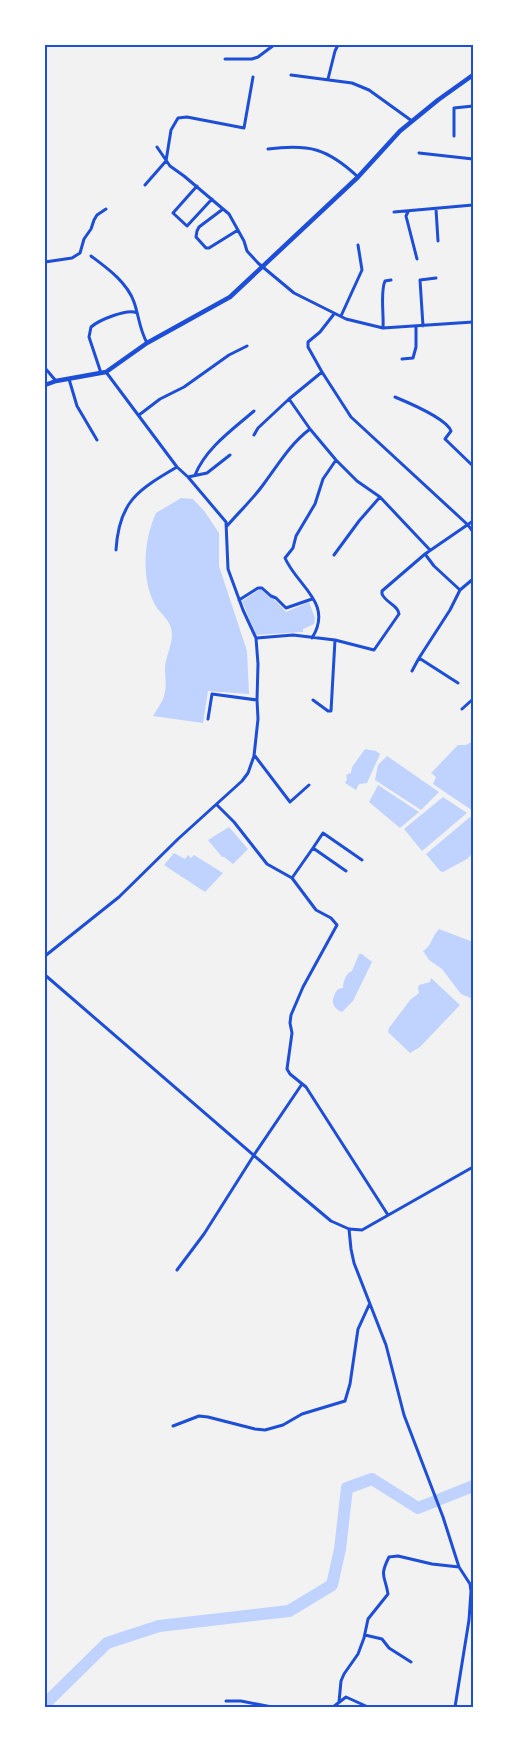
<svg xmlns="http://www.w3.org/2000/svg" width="518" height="1752" viewBox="0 0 518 1752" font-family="'Source Sans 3',sans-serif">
<rect width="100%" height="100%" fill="#f2f2f2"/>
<path fill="#bfd3fe" d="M181,498L193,499L205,512L219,533V566L247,651L249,694L208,691L203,723L153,716C157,709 162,703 164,696C167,686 165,678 165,669C165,655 175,642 171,628C168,617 158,612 154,603C141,577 144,539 156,513Z
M260,589C271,595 278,603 286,612L309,602L315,618L314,624L303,629V632L256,635L242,601Z
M473,741V811L433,784L436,777L431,773L458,745H466Z
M365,749L376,751L380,754L367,783L359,784L356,790L345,783L347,779L346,775L351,773L352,767Z
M387,756L439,792L421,810L375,780L378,765Z
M378,785L419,812L400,828L369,802Z
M443,797L467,813L422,851L404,829Z
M470,817L473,819V853L467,859L443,872L440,871L426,854Z
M229,827L248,849L233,864L224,857H222L208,840Z
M174,853L185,859L188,855L191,858L194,855L223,873L205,892L164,865Z
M439,929L473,942V999L461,994L442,969L429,960L423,951C431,947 432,936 439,929Z
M359,954H362L372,962L353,1001L342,1012C330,1007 331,998 338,989L343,988C343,981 346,973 352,971Z
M431,978L460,1005L420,1047L410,1053L388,1032L389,1028L410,1000L419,993L418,988L419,985L430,982Z"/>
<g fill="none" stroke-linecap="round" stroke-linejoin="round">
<path stroke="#bfd3fe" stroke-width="12" d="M45,1704L107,1643L159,1626L289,1611L332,1585L340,1549L347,1488L372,1479L418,1508L473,1486"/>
<path stroke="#1d4ed8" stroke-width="3" d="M225,59H252L258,57L274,45
M291,75L352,83L369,90L412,121
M328,79L335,51L338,45
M454,136V108L473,106
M157,147L170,166L184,176L229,214L244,241L247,251L258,263L294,293L346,319L383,328L473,322
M268,149C309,144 327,148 358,177
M419,153L473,159
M145,185L166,161L171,130L178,118L187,117L244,128L253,77
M197,186L173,213L187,226L212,199
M223,209L199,227L197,231L196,237L206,248H209L238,230
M436,209L438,241
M394,212L473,205
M408,212L406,216L417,259
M91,256C107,268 127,282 134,302C139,316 139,328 147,343
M45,262L72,258L80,253L84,239L91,229L94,220L97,215L106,209
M334,314L320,332L308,342V347L322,372L351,417L468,525L473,532
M341,316L362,270L358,245
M423,326L420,280L436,278
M383,328C384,314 380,292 385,281L391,280
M402,359L413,358L416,347V327
M45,368L56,381
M101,373L89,337L91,327C99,320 128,308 137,313
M69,379L77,406L97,440
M395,397C407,402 447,419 451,431L445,439L473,466
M139,415L160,399L184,387L229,355L247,346
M310,429L289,399L322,372
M254,435L258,428L289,399
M195,475C206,448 232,430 254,411
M188,477L207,473L230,455
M227,526C239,512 252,500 263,485C278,465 290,444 310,429L336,460L357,481L380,497L430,550
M116,550C119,501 138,490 177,467
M425,554L434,566L460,590L450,610L419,658L458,683
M334,555L359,521L380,497
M460,590L473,579
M239,600L258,588H262L271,596L276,598L286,608L312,599
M257,638L293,635L335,640L374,650L399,614C398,605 386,603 382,594V591L425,554L473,521
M312,638C334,603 297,586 285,558L293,548L296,536L315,504L323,479L336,460
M412,671L419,658
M313,700L328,711H331L335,640
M462,709L473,699
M208,719L212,694L257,700
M255,756L290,802L309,785
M217,805L234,822L267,864L292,878L313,848L346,871
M313,848L323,833L362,860
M292,878L316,910L331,918L337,925L303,987L291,1015L290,1023L292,1033L287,1069L290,1074L306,1087L388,1215
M45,956L119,897L178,839L242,781L248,773L254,756L258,719L257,700L258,664L256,638L243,610L228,569L226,522L188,477L177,467L106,372
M45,975L294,1190L331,1221L349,1229L362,1230L473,1167
M349,1229L351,1249L354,1263L386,1345L404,1415L443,1517L459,1567L470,1584L471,1591L469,1620L455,1707
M177,1270L204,1234L254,1155L302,1084
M173,1426L199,1416L208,1417L255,1429L265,1430L283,1425L302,1414L345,1401L350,1384L358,1329L369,1305
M365,1635L382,1639L389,1648L411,1662
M226,1701H241L272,1707
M339,1702L341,1681L344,1674L358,1654L364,1638L368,1619L388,1594C385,1575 379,1577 389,1557L398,1556L432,1564L459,1567
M333,1707L346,1697L368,1707"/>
<path stroke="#1d4ed8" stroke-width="4.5" d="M45,385L56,381L106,372L147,343L230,297L358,177L400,131L438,100L473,75"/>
</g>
<rect width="518" height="1752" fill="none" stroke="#ffffff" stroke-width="92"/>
<rect x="46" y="46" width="426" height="1660" fill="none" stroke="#1d4ed8" stroke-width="2"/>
</svg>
